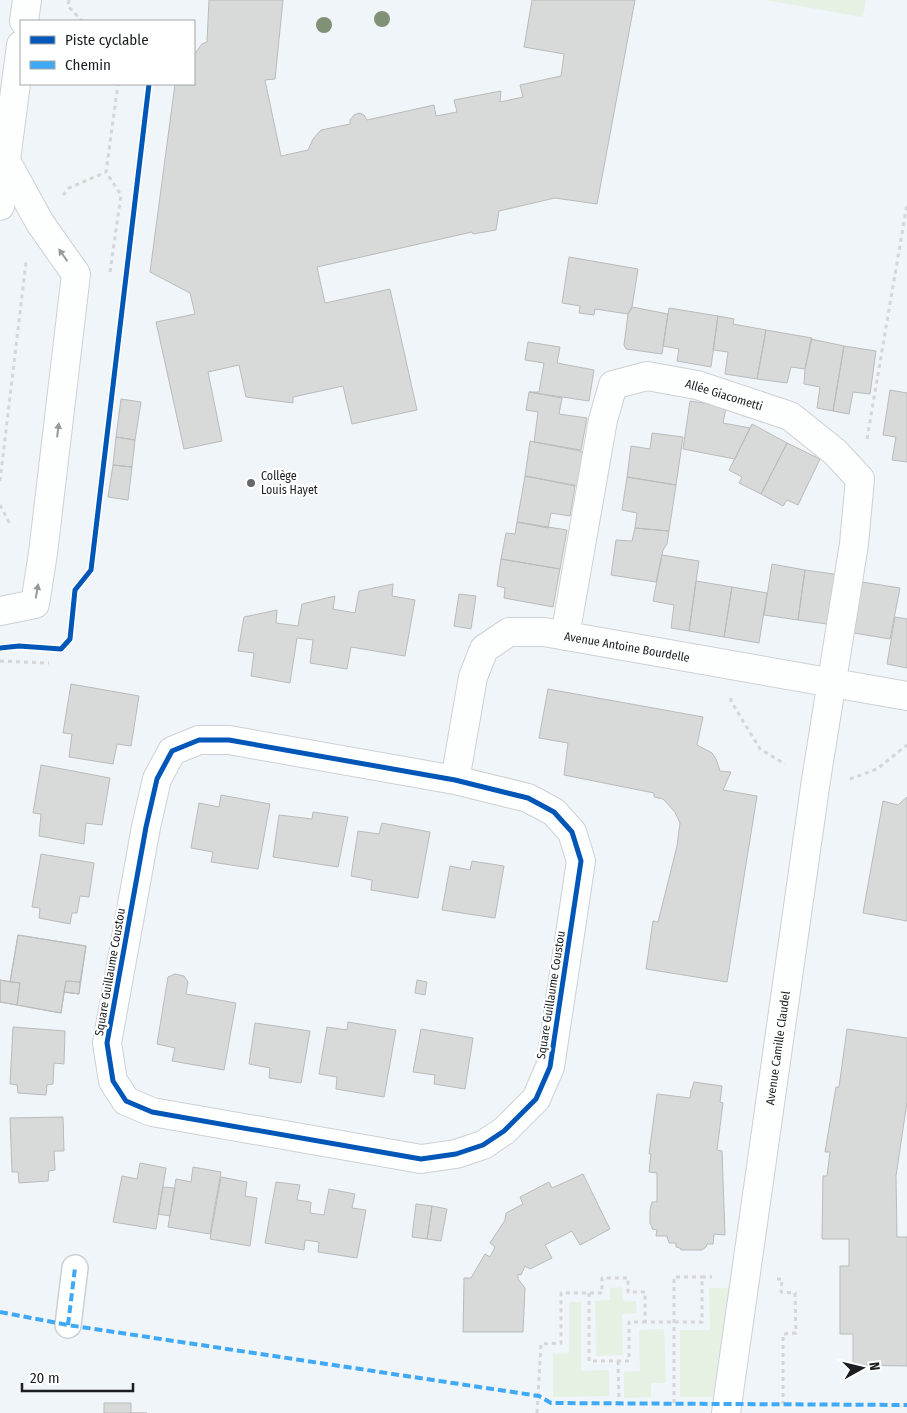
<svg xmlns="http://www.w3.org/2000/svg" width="907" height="1413" viewBox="0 0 907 1413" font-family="'Fira Sans Condensed',sans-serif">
<rect width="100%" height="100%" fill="#f0f5f9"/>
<path fill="#e6f0e3" d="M765,0H866L863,17Z
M622,1287L623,1301H636L637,1313L622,1314L623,1355L596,1356L595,1301L610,1300V1288Z
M709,1288H730L713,1397H680V1330H710Z
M569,1302H581V1371L609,1370V1396L553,1397V1354L569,1353Z
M664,1329L666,1383H651V1397L624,1398V1372L640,1371L639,1330Z"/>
<path fill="#d8dada" stroke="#babbbb" d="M209,0H283L275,79L265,80L281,156L308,150L313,139L321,130L350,124V120L354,115L359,113L364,115L367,120L434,105L436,116L457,112L454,100L501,91L500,102L523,97L520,85L561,76L564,54L524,47L532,0H635L597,204L555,198L499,211L496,230L473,234L472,232L317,267L325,303L390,289L417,410L352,424L343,386L293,397V403L246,397L239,365L208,372L222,441L184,449L156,322L195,314L190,293L150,272L175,84H194V52H196L202,44L207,42Z
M569,257L638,269L632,307L628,314L595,309L594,315L579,313L580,306L562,303Z
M632,307L668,314L662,354L626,349L624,345L628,314Z
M669,308L718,316L711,367L677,361L679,349L663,346Z
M718,316L734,319L733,324L766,330L757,379L725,374L728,352L713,350Z
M766,330L812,338L805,369L791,367L787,383L757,379Z
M811,339L844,346L833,411L817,408L820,387L804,384L805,369Z
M528,342L560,347L557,363L594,370L589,401L529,392H539L544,363L525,360Z
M844,346L876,351L870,394L853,392L849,414L833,411Z
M890,390L907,393V462L892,460L896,437L883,435Z
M529,392L562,398L559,414L587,418L581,450L534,442L538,412L526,410Z
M121,399L141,402L135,440L116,437Z
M712,399L726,408L723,423L750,428L735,459L683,449L690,401L710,404Z
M752,424L787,443L761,494L739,483L742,477L729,470Z
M652,433L683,437L676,485L627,477L631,446L650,449Z
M116,437L135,440L132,467L113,465Z
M530,441L585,452L579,486L525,476Z
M787,443L820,459L798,505L787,500L783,506L761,494Z
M113,465L132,467L128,500L108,497Z
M525,476L575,486L570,516L551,513L548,528L517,522Z
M627,477L676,485L669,531L635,528L637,513L622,510Z
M517,522L567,530L560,569L501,559L506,533L515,534Z
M635,528L669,531L667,544L663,550L656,582L611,575L616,540L632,541Z
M662,555L699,561L689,631L671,628L674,605L653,601Z
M501,559L560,569L553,607L504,598L505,588L497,586Z
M772,564L805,570L798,620L764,615Z
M805,570L841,575L834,625L798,620Z
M696,581L732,587L724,637L689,631Z
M862,582L900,588L890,639L854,633Z
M393,584L392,596L415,600L405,656L351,647L347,669L310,663L313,640L297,638L290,683L251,676L254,653L238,651L244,617L277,610L276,623L298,626L302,604L335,596L333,609L355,613L359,591Z
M732,587L767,593L759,643L724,637Z
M459,594L476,596L471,629L454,626Z
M895,617L907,619V668L887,664Z
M71,684L139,696L131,746L117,744L113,764L69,757L72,734L63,733Z
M548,689L703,717L697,745L712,753L716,759L720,771L731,772L723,790L757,796L727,982L646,969L653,921L658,922L677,846L680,823L675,812L663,799L654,797V793L564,775L568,743L539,738Z
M41,765L110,778L102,825L86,823L84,844L39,836L41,814L33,813Z
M221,795L270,804L258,869L211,862L213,852L191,848L199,803L219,807Z
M907,797V921L863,913L883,801L898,805Z
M313,812L348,817L338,867L273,857L279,815L312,819Z
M382,823L430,832L418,898L371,890L372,880L351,876L358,831L379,834Z
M41,854L94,863L89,897L80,896L77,913H72L70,924L39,918L40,908L32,907Z
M472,861L504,866L495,918L442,910L450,866L470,870Z
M18,935L86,946L79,994L64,992L61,1013L0,1002V980L10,982Z
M18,935L86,946L80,982L66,981L61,1013L17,1005L20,983L10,982Z
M175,974L184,976L188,982L186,994L236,1003L224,1070L172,1061L175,1048L157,1044L168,977Z
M0,980L20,983L17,1005L0,1002Z
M417,980L427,982L425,995L415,993Z
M66,981L80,982L79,994L64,992Z
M348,1022L396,1030L384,1097L336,1089L337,1077L319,1074L327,1027L347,1030Z
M255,1023L310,1031L301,1083L269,1078L270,1068L249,1064Z
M13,1027L65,1031L64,1064L54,1063L53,1084L47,1085L46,1095L18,1093L17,1085L10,1084Z
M421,1029L473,1038L465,1089L434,1084L435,1075L413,1072Z
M847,1029L907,1038V1102L896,1176L897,1237H907V1366L853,1365V1334H840V1266H849V1239H822L823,1176H827L830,1152H825L836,1087H839Z
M694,1082L722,1086L720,1102L723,1103L717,1150L722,1151L725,1235L714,1234L713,1244H707L706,1247L702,1250H681L680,1248L676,1247V1243H669L667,1236H656L657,1230L652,1229V1226L650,1224V1210L652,1202H657V1173L649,1172L651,1154H649L657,1094L690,1098L691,1090L692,1089Z
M63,1117L64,1151H54L55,1170L49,1171L48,1181L19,1183L18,1172H12L10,1118Z
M140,1163L166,1168L156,1229L113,1222L122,1176L137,1179Z
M193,1167L221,1172L210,1234L168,1227L176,1179L191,1182Z
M583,1174L610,1229L580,1245L572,1231L545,1245L552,1258L530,1269L525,1266L521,1275L518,1274V1279L525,1288L523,1332H463L464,1278H471L485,1254L490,1257L495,1247L490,1243L505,1220L506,1213L523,1204L520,1197L549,1182L552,1188Z
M221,1177L247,1182L245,1196L257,1198L250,1246L210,1239Z
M276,1182L300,1185L297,1200L311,1202L310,1213L324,1215L329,1189L355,1194L352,1208L366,1210L357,1258L318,1252L319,1242L305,1240L304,1250L265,1243Z
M163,1187L175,1188L170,1216L158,1214Z
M416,1204L432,1206L427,1239L412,1237Z
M432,1206L447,1209L441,1241L427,1239Z
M104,1403H131V1413H147H104Z"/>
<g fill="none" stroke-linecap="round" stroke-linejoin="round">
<g stroke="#cdd1d4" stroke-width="28">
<path id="pedestrian" d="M68,1325L75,1268"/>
</g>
<g stroke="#cdd1d4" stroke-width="30">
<path id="minor" d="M0,611L35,604L43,553L76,274L40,223L6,161
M565,636L603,420L613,385L647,376L697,385L790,416L835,452L860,479L854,544L816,780L726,1413
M199,740H229L455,780L528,798L554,812L572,832L581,861L550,1067L536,1099L504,1131L483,1145L456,1154L421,1159L152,1112L126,1101L113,1081L107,1043L146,827L157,779L172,751Z
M455,780L473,677L484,649L509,632H544L907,696"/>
</g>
<g stroke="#cdd1d4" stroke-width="30">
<path id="secondary" d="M24,21L27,0
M0,206L21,45"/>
</g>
<path stroke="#d5d6d8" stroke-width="3" stroke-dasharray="4 4" stroke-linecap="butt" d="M69,0L68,6L82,21
M63,195L69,188L106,172
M110,272L121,195L106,172L118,84
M867,439L907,204
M0,481L26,262
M0,505L11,526
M0,661L49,663
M731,698V701L760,749L785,764
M850,779L877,769L907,745
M777,1279H782L781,1292L795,1293L796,1333L783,1334V1404
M589,1293V1361H629V1322H645
M618,1361L619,1403
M674,1403V1277H702
M537,1413L541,1344L561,1343V1293H602V1278H628V1292H645V1322H702V1277H712"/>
<use href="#pedestrian" stroke="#fdfefe" stroke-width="25"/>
<use href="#minor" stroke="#fdfefe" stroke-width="28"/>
<use href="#secondary" stroke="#fdfefe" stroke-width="28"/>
<path stroke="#3fa9f5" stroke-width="4" stroke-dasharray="8 4" stroke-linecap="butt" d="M0,1312L68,1325L539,1396L551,1403L907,1405
M68,1325L75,1268"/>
<g stroke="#fff" stroke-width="8">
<path id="cycleway" d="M0,648L19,646L61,649L70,639L75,590L91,570L149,84
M199,740H229L455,780L528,798L554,812L572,832L581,861L550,1067L536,1099L504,1131L483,1145L456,1154L421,1159L152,1112L126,1101L113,1081L107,1043L146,827L157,779L172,751Z"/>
</g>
<use href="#cycleway" stroke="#0057b8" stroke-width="5"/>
</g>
<g fill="#819175">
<circle cx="382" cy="19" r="8"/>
<circle cx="324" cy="25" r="8"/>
</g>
<defs><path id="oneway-solid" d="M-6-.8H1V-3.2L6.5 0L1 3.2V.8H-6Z" transform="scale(1.25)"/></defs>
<g fill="#979a9b">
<use href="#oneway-solid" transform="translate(63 255) rotate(-125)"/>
<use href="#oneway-solid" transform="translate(58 430) rotate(-83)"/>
<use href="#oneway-solid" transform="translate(37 591) rotate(-80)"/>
</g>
<circle fill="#666a6d" stroke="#fff" stroke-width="2" cx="251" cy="483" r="5"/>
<g text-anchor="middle" stroke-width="4.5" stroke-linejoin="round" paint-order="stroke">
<g font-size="12" fill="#1b1f21" stroke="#fff">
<text transform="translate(724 395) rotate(17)" y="4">Allée Giacometti</text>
<text transform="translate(627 647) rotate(10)" y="4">Avenue Antoine Bourdelle</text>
<text transform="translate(110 972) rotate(-80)" y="4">Square Guillaume Coustou</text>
<text transform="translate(551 995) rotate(-81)" y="4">Square Guillaume Coustou</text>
<text transform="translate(778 1048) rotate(-82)" y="4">Avenue Camille Claudel</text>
</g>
<g font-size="12" fill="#1b1f21" stroke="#fff" text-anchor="start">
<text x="261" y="480">Collège<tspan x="261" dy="14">Louis Hayet</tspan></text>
</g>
</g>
<rect x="20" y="20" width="175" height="65" fill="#ffffff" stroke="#a4a5a6"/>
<rect x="30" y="36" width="25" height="8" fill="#0057b8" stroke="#a4a5a6"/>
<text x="65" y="45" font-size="15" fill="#1b1f21">Piste cyclable</text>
<rect x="30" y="61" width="25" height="8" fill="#3fa9f5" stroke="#a4a5a6"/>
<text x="65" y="70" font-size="15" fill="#1b1f21">Chemin</text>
<g transform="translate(862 1368) rotate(82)" stroke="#ffffff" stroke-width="4" paint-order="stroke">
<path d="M0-4L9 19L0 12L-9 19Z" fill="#1b1f21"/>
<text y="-8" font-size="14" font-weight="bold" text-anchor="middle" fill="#1b1f21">N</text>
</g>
<path d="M22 1383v8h111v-8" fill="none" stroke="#1b1f21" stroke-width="2.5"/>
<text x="30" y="1383" font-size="15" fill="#1b1f21" stroke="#ffffff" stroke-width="4" paint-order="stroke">20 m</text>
</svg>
